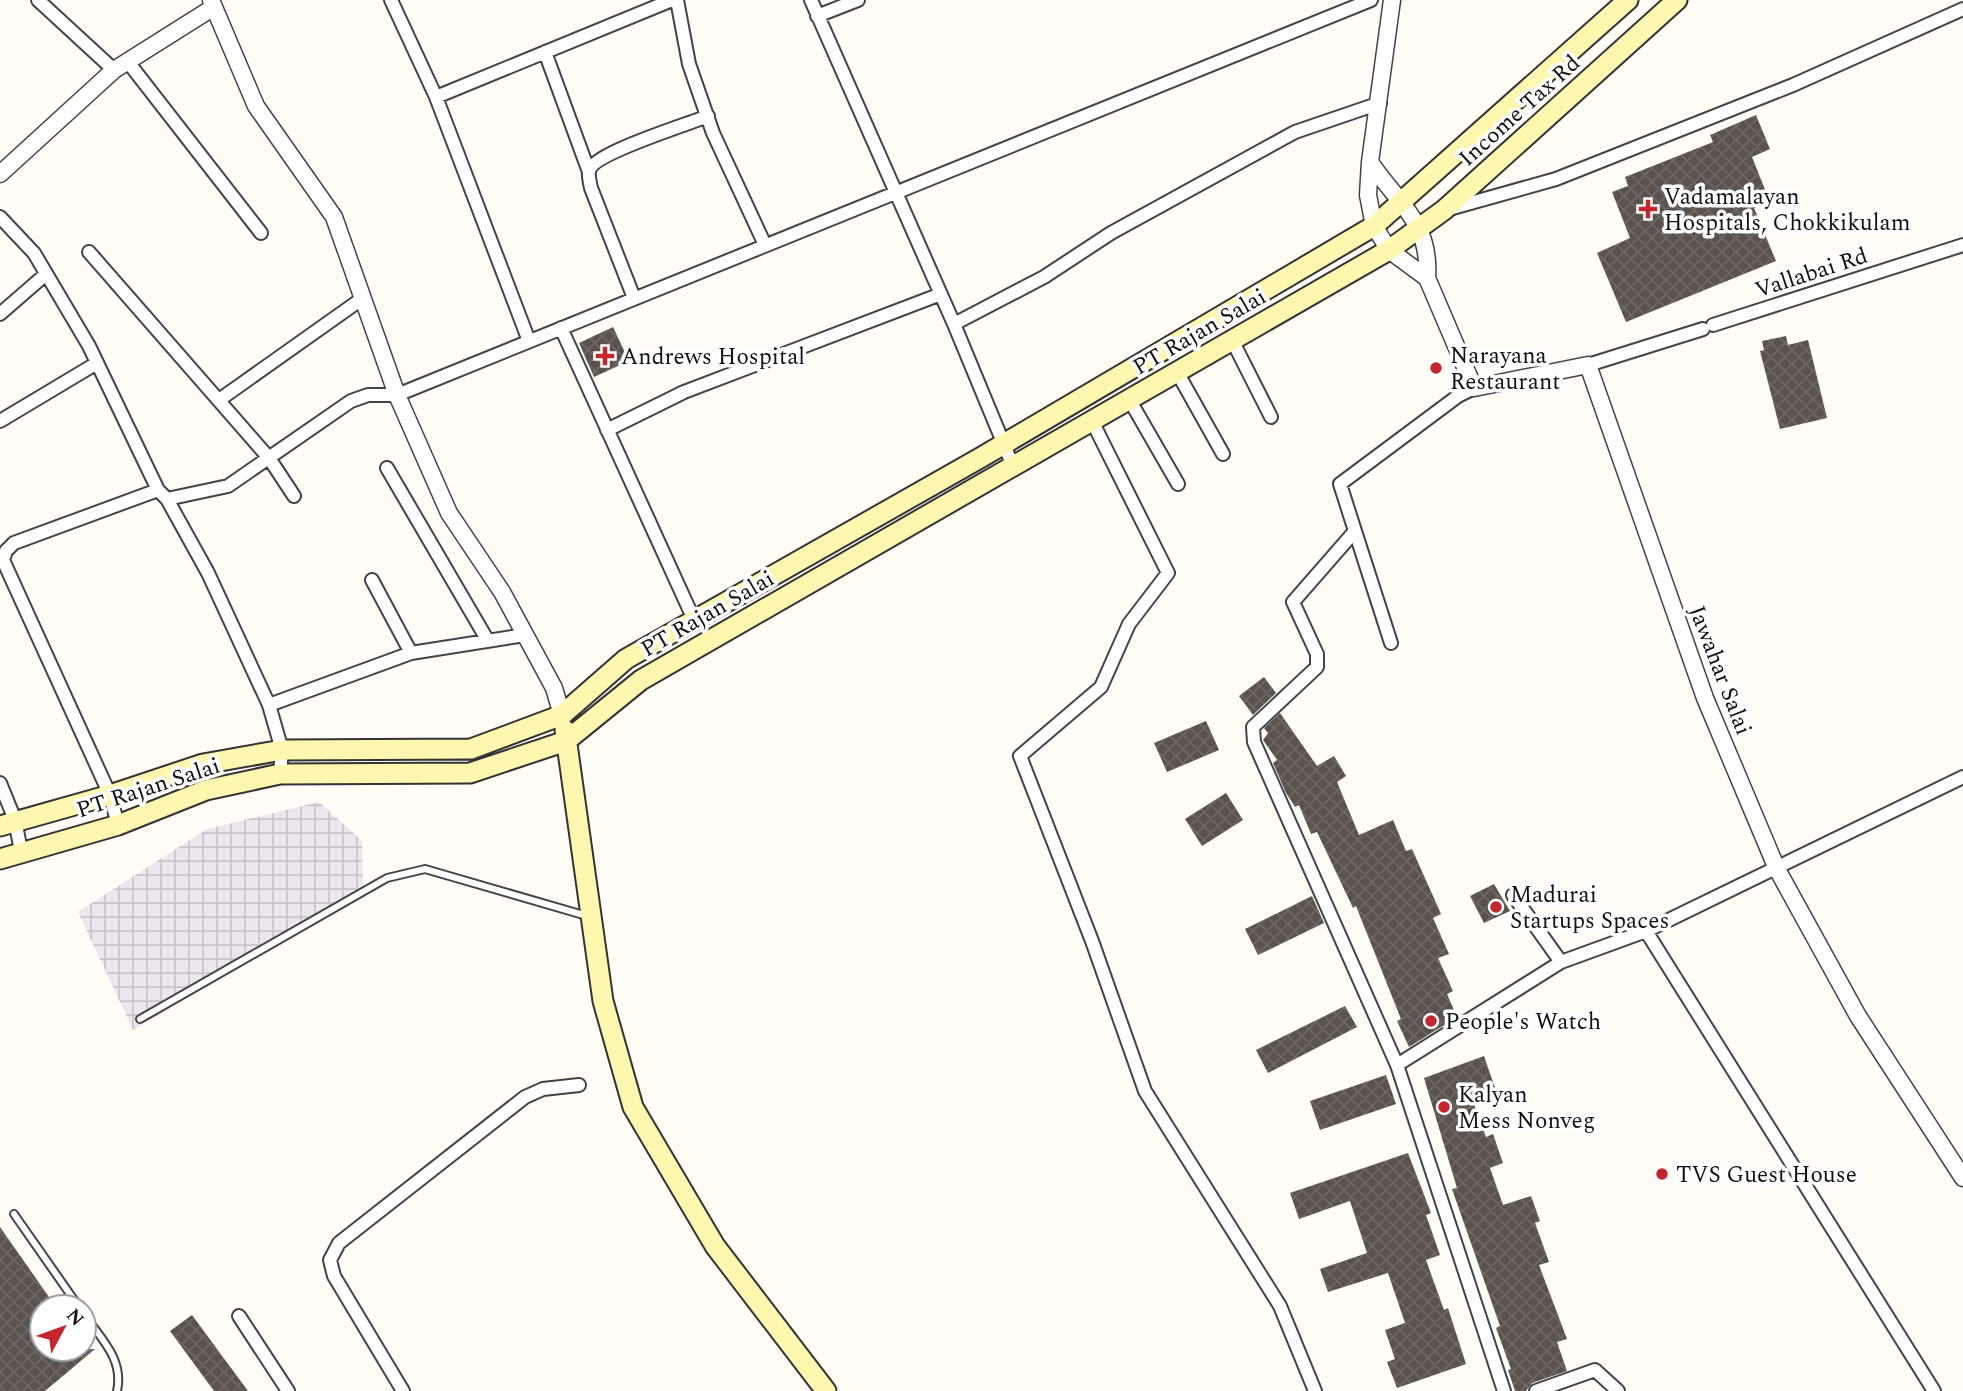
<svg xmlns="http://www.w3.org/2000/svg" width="1963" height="1391" viewBox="0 0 1963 1391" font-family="Spectral,serif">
<defs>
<pattern id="industrial-grid" width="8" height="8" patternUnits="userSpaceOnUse" patternTransform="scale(1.75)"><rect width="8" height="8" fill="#eee6ef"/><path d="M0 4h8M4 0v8" fill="none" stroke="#cbc4cc"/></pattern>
<pattern id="building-cross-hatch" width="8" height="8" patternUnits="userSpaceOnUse" patternTransform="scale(1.75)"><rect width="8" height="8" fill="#5a524d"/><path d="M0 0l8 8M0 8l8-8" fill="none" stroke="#6d6662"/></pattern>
</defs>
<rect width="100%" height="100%" fill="#fffdf5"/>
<path fill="url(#industrial-grid)" d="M319,802L362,841L363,891L133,1030L78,912L207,829Z"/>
<path fill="url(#building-cross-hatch)" d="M1756,115L1770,149L1752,157L1770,202L1754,208L1776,261L1626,322L1597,253L1630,238L1612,192L1628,186L1625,177L1713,142L1710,135Z
M613,327L629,361L594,377L579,343Z
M1786,336L1788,345L1808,340L1827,418L1780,429L1760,351L1764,350L1762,341Z
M1264,677L1276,693L1253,715L1239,696Z
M1280,713L1317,766L1334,756L1346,776L1337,782L1359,835L1393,820L1406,851L1412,849L1441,914L1433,918L1449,954L1438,958L1453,991L1447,994L1457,1017L1409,1047L1397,1021L1401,1019L1356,906L1353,908L1317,832L1311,834L1299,805L1295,807L1286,793L1273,763L1277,760L1263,740L1268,733L1264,728Z
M1206,721L1219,750L1167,772L1154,743Z
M1226,793L1243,820L1202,846L1185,819Z
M1494,884L1510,911L1484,923L1470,896Z
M1312,896L1324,923L1258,955L1245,929Z
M1345,1006L1357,1027L1268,1073L1256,1050Z
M1484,1056L1495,1088L1471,1096L1486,1137L1493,1134L1503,1163L1490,1168L1503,1205L1531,1196L1540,1221L1535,1223L1549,1262L1539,1265L1567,1339L1557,1342L1567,1371L1532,1383L1526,1391H1515L1508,1370L1511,1369L1496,1328L1500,1326L1452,1189L1457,1188L1424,1078Z
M1386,1075L1396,1104L1320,1130L1310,1101Z
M1408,1153L1431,1213L1426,1215L1440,1255L1426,1260L1444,1310L1448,1308L1466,1364L1397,1388L1387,1362L1395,1359L1385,1330L1405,1323L1388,1273L1328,1292L1320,1269L1367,1253L1350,1201L1299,1219L1290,1193Z
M0,1227L56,1307H42V1349H95L45,1391H0Z
M192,1315L248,1391H214L170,1331Z"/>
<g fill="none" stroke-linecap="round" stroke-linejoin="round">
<g stroke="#444" stroke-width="10">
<path id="service" d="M140,1019L387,878L425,869L587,916
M14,1214L79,1307
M84,1314C101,1339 124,1359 117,1391"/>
</g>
<g stroke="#444" stroke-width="16">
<path id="minor" d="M38,0L114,70
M391,0L436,97L529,341
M677,0L689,64L713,133L765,245
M811,0L954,324L1012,464
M817,16L858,0
M545,52L589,172
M128,62L261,233
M436,97L672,0
M1449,209L1556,179L1793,85L1963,9
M0,217L34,253L89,346L158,490L167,499L208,573L269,705L282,750L280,774
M89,252L269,458L294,496
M634,298L591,188C590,183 588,175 589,171C593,153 689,124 708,116
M0,314L46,274
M954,324L1044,277L1111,233L1295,132L1380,103
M1713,325L1963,245
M561,328L695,622
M1232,340L1271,417
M1588,365L1703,329
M1177,372L1223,454
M1474,388L1458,396L1340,484L1355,531L1293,602L1317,654V667L1253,727L1254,742L1397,1065L1504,1391
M1129,399L1178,484
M219,400L363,298
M0,421L97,363
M1092,421L1168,573L1129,624L1101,687L1020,756L1092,941L1145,1091L1280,1306L1315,1391
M607,430L684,392L941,294
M387,468L488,641
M167,499L228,486L351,401L368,395H397L1371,0
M1355,531L1391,643
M372,580L411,653
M269,705L411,653L525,635
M0,783L15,820L21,851
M118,825L110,795L3,560L6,551L14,543L158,490
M1513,895L1561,962
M1646,931L1934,1391
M1397,1065L1561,962L1646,931L1963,777
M239,1316L288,1391
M403,1391L334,1276L330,1260L339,1243L525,1097L543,1089L579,1085
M1536,1391L1595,1370L1618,1391"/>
</g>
<g stroke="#444" stroke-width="19">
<path id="tertiary" d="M211,0L256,106L334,217L397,395L449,513L502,592L554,688L562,715
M1392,0L1370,162L1368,195L1374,226L1389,250L1427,278L1474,388L1588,365L1705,698L1777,869L1858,1016L1963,1178
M1370,162C1398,204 1431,222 1427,278
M0,174L114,70L214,7"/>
</g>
<g stroke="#333" stroke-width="23">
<path id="secondary" d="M565,730L603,1001L633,1107L715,1246L826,1391
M0,826L110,795L203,764L282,750L471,749L562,715L626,659L980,458L1374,226L1628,0
M0,859L118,825L206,790L280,774L470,773L566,741L641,680L1389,250L1444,210L1677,0"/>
</g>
<use href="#service" stroke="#fff" stroke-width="6"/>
<use href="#minor" stroke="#fff" stroke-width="12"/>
<use href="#tertiary" stroke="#fff" stroke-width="16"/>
<use href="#secondary" stroke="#fff6b0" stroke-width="19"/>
</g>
<g fill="#c4262e" stroke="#fff" stroke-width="2.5">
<path d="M1644.5 198.5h7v7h7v7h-7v7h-7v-7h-7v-7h7z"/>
<path d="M601.5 345.5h7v7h7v7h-7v7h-7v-7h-7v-7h7z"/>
<circle cx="1436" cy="368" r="7"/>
<circle cx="1496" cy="907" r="7"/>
<circle cx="1431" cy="1021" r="7"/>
<circle cx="1444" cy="1107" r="7"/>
<circle cx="1662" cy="1174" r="7"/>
</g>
<g text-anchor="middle" stroke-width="7" stroke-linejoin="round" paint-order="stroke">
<g font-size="23" fill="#111" stroke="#fff">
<text transform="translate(1519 110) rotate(-42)" y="8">Income Tax Rd</text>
<text transform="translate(1811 272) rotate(-18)" y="8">Vallabai Rd</text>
<text transform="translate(1199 331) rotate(-30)" y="8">PT Rajan Salai</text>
<text transform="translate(707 613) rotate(-30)" y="8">PT Rajan Salai</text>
<text transform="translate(1721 670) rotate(69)" y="8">Jawahar Salai</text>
<text transform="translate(148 787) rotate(-18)" y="8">PT Rajan Salai</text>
</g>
<g font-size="23" fill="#111" stroke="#fff" text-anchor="start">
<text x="1664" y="204">Vadamalayan<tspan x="1664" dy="26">Hospitals, Chokkikulam</tspan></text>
<text x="1450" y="363">Narayana<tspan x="1450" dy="26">Restaurant</tspan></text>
<text x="621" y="364">Andrews Hospital</text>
<text x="1510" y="902">Madurai<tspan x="1510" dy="26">Startups Spaces</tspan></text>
<text x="1445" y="1029">People's Watch</text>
<text x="1458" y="1102">Kalyan<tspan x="1458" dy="26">Mess Nonveg</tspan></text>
<text x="1676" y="1182">TVS Guest House</text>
</g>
</g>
<g transform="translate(63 1328) rotate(49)"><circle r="33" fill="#ffffff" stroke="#a0a0a0" stroke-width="2"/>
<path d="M0-5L12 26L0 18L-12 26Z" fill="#c4262e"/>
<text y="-10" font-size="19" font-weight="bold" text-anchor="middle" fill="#111111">N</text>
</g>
</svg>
